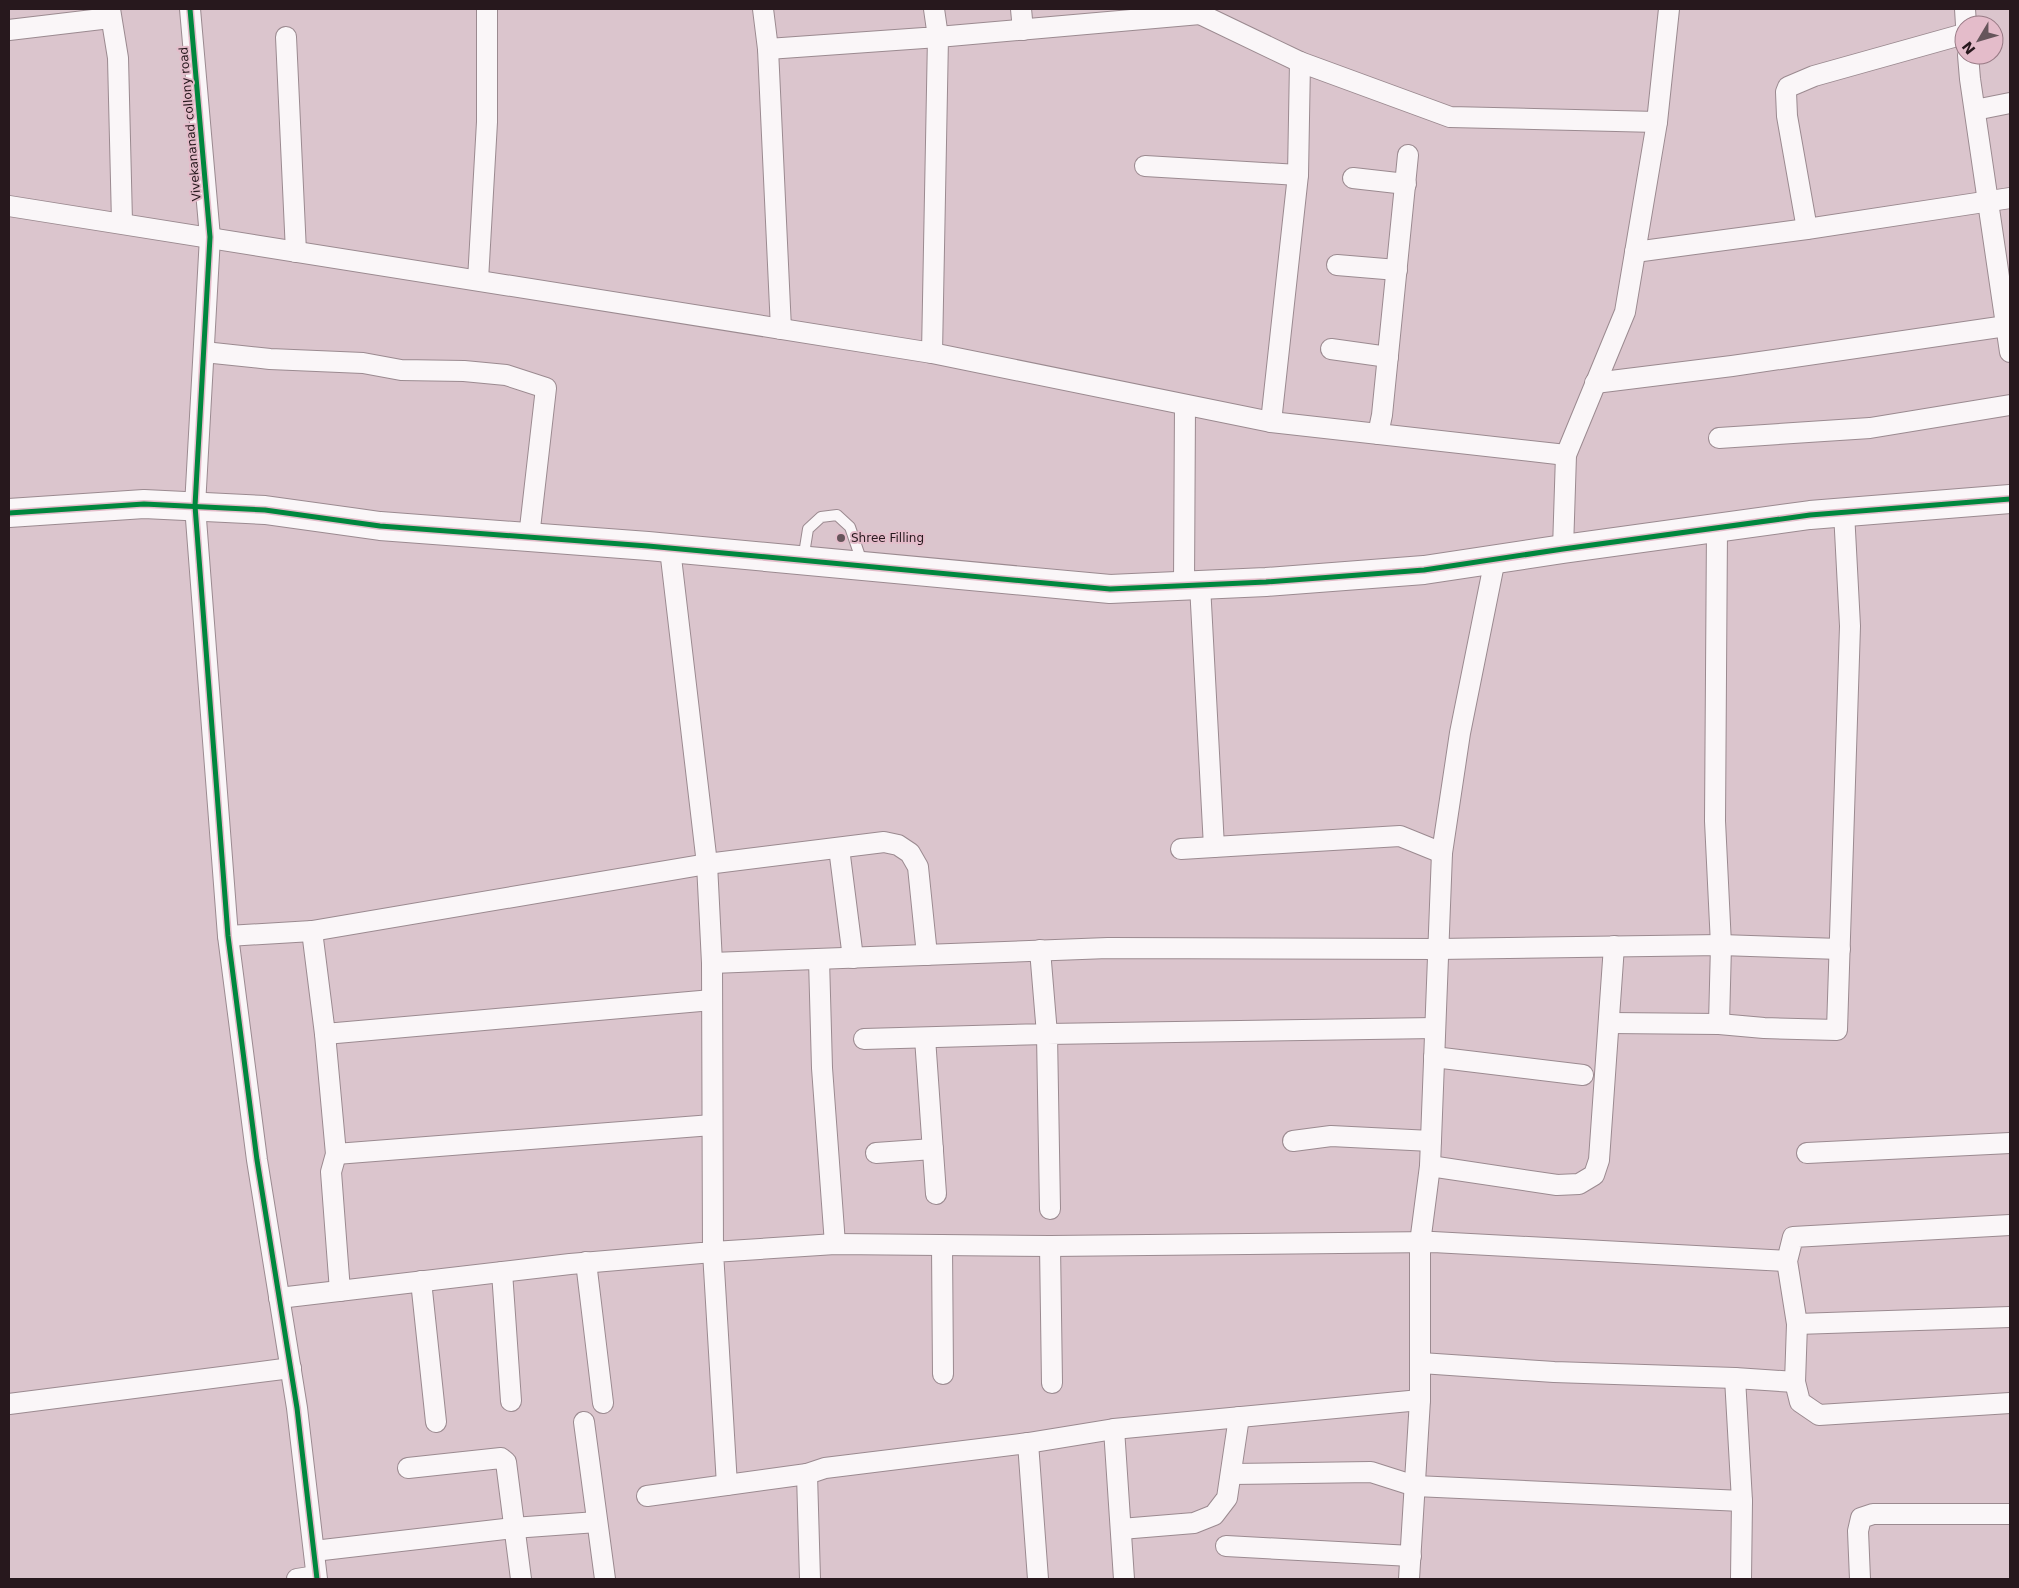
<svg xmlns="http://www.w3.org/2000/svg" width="2019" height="1588" font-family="'DejaVu Sans',sans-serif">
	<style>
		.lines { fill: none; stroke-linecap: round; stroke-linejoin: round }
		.lane-casing { stroke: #9b8a90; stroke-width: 12 }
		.street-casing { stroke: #9b8a90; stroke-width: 22 }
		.secondary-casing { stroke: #9b8a90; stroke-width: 30 }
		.lane { stroke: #faf6f8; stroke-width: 10 }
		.street { stroke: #faf6f8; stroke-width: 20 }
		.secondary { stroke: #faf6f8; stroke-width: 28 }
		.cycleway-casing { stroke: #e4bcca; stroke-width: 8 }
		.cycleway { stroke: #00873e; stroke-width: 5 }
		.poi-dot { fill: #66555b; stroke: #e4bcca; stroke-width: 2 }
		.labels { text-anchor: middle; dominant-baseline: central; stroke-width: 4; stroke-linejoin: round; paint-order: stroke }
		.street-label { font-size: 12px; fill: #27181d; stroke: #e4bcca }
		.poi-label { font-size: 12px; fill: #27181d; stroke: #e4bcca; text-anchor: start }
	</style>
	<rect width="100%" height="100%" fill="#dbc5cd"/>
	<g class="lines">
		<defs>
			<path id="lane" d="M803,560L808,529L821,517L837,515L850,527L863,565"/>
			<g id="street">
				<path d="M110,9L118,58L122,222"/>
				<path d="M190,9L210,237L195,506L228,936L257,1160L297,1408L317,1579"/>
				<path d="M763,9L768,49L781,329"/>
				<path d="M1021,9L1023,30"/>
				<path d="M1965,9L1966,25"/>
				<path d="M1200,14L1300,62L1450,117L1657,122L1625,312L1566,455L1563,549"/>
				<path d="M9,30L110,18"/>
				<path d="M286,37L296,252"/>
				<path d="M768,49L938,37L934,9"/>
				<path d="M1968,55L1970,79L2010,352"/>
				<path d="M1975,110L2010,103"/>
				<path d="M1657,122L1669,9"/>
				<path d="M1145,166L1298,175"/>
				<path d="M1353,178L1406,184"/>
				<path d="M9,206L932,353L1271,422L1566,455"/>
				<path d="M1807,229L1787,116L1786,92L1788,87L1814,76L1964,34"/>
				<path d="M1635,252L1807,229L2010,198"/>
				<path d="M1337,265L1397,270"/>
				<path d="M478,280L487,122V9"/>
				<path d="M1331,349L1388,357"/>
				<path d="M204,352L270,359L363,363L401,370L464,371L506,375L546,388L529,537"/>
				<path d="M932,353L938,37L1200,14V9"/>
				<path d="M1595,383L1732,366L2006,326"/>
				<path d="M1271,422L1298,175L1300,62"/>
				<path d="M1378,434L1382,415L1408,155"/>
				<path d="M1719,438L1870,428L2010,405"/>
				<path d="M1717,528L1715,821L1721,945L1719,1024"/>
				<path d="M1184,585L1185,405"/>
				<path d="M1200,585L1214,847"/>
				<path d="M839,848L853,958"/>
				<path d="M1181,849L1400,836L1442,853"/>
				<path d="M312,931L325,1034L712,1000"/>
				<path d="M228,936L312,931L707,864L884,842L898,845L910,853L918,867L927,955"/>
				<path d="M819,959L822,1068L835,1244"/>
				<path d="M712,963L1108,948L1438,949L1721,945L1840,949"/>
				<path d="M1610,1023L1719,1024L1764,1028L1837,1030L1850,626L1844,512"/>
				<path d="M325,1034L336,1154L331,1172L340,1291"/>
				<path d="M925,1038L936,1194"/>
				<path d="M864,1039L1047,1034L1040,950"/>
				<path d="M1434,1057L1583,1075"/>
				<path d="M1293,1141L1331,1136L1431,1141"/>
				<path d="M876,1153L933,1149"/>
				<path d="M1807,1153L2010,1143"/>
				<path d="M336,1154L712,1125"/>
				<path d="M1430,1166L1557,1185L1579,1184L1594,1175L1599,1160L1614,946"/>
				<path d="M1050,1209L1047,1034L1435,1028"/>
				<path d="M2010,1225L1793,1237L1787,1261L1797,1324L1795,1382L1800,1402L1819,1415L2010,1403"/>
				<path d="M942,1245L943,1374"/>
				<path d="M1050,1246L1052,1383"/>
				<path d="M586,1262L603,1403"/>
				<path d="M502,1272L511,1401"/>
				<path d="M421,1281L436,1422"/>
				<path d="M279,1298L570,1264L713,1252L712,963L707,864L670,549"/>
				<path d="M1797,1324L2010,1317"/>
				<path d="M1421,1363L1554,1372L1735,1378L1795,1382"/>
				<path d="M1735,1378L1742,1501L1741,1579"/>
				<path d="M9,1404L291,1368"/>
				<path d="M584,1422L605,1579"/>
				<path d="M1114,1429L1124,1579"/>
				<path d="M1028,1443L1038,1579"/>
				<path d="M408,1468L501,1458L506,1462L521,1579"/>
				<path d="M1231,1474L1371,1472L1415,1486L1742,1501"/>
				<path d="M727,1485L713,1252L835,1244L1050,1246L1433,1242L1787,1261"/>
				<path d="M647,1496L807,1474"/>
				<path d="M1121,1529L1194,1523L1214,1515L1227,1498L1239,1417"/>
				<path d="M1226,1546L1411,1556"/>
				<path d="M314,1551L513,1528L597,1522"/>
				<path d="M297,1579L316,1576"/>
				<path d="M810,1579L807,1474L825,1468L1028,1443L1114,1429L1420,1400"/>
				<path d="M1409,1579L1420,1400V1243L1430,1166L1442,853L1460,733L1495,559"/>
				<path d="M1860,1579L1858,1531L1861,1518L1873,1514H2010"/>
			</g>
			<path id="secondary" d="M9,513L144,504L265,510L380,526L648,546L1110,589L1266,582L1424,570L1563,549L1810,515L2010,499"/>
		</defs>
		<!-- lane casing -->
		<use href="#lane" class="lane-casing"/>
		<!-- street casing -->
		<use href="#street" class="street-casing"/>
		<!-- secondary casing -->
		<use href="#secondary" class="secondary-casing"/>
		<!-- lane -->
		<use href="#lane" class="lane"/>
		<!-- street -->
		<use href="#street" class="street"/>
		<!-- secondary -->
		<use href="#secondary" class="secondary"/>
		<defs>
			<g id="cycleway">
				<path d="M190,9L210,237L195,506L228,936L257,1160L297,1408L317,1579"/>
				<path d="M9,513L144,504L265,510L380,526L648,546L1110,589L1266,582L1424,570L1563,549L1810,515L2010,499"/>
			</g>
		</defs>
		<!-- cycleway casing -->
		<use href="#cycleway" class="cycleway-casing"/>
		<!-- cycleway -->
		<use href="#cycleway" class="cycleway"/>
	</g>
	<!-- markers -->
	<circle class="poi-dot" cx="841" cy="538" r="5"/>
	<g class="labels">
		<!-- street labels -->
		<g class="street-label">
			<text transform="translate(190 124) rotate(-95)">Vivekananad collony road</text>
		</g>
		<!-- poi labels -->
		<g class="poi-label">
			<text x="851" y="538">Shree Filling</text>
		</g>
	</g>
	<!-- border -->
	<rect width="2019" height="1588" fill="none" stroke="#27181d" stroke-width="20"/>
	<!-- north arrow -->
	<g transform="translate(1979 40) rotate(232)"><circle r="24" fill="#e4bcca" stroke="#987a85"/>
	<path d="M0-4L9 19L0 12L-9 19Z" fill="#66555b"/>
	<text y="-8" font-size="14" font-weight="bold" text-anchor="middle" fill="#27181d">N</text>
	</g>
</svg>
